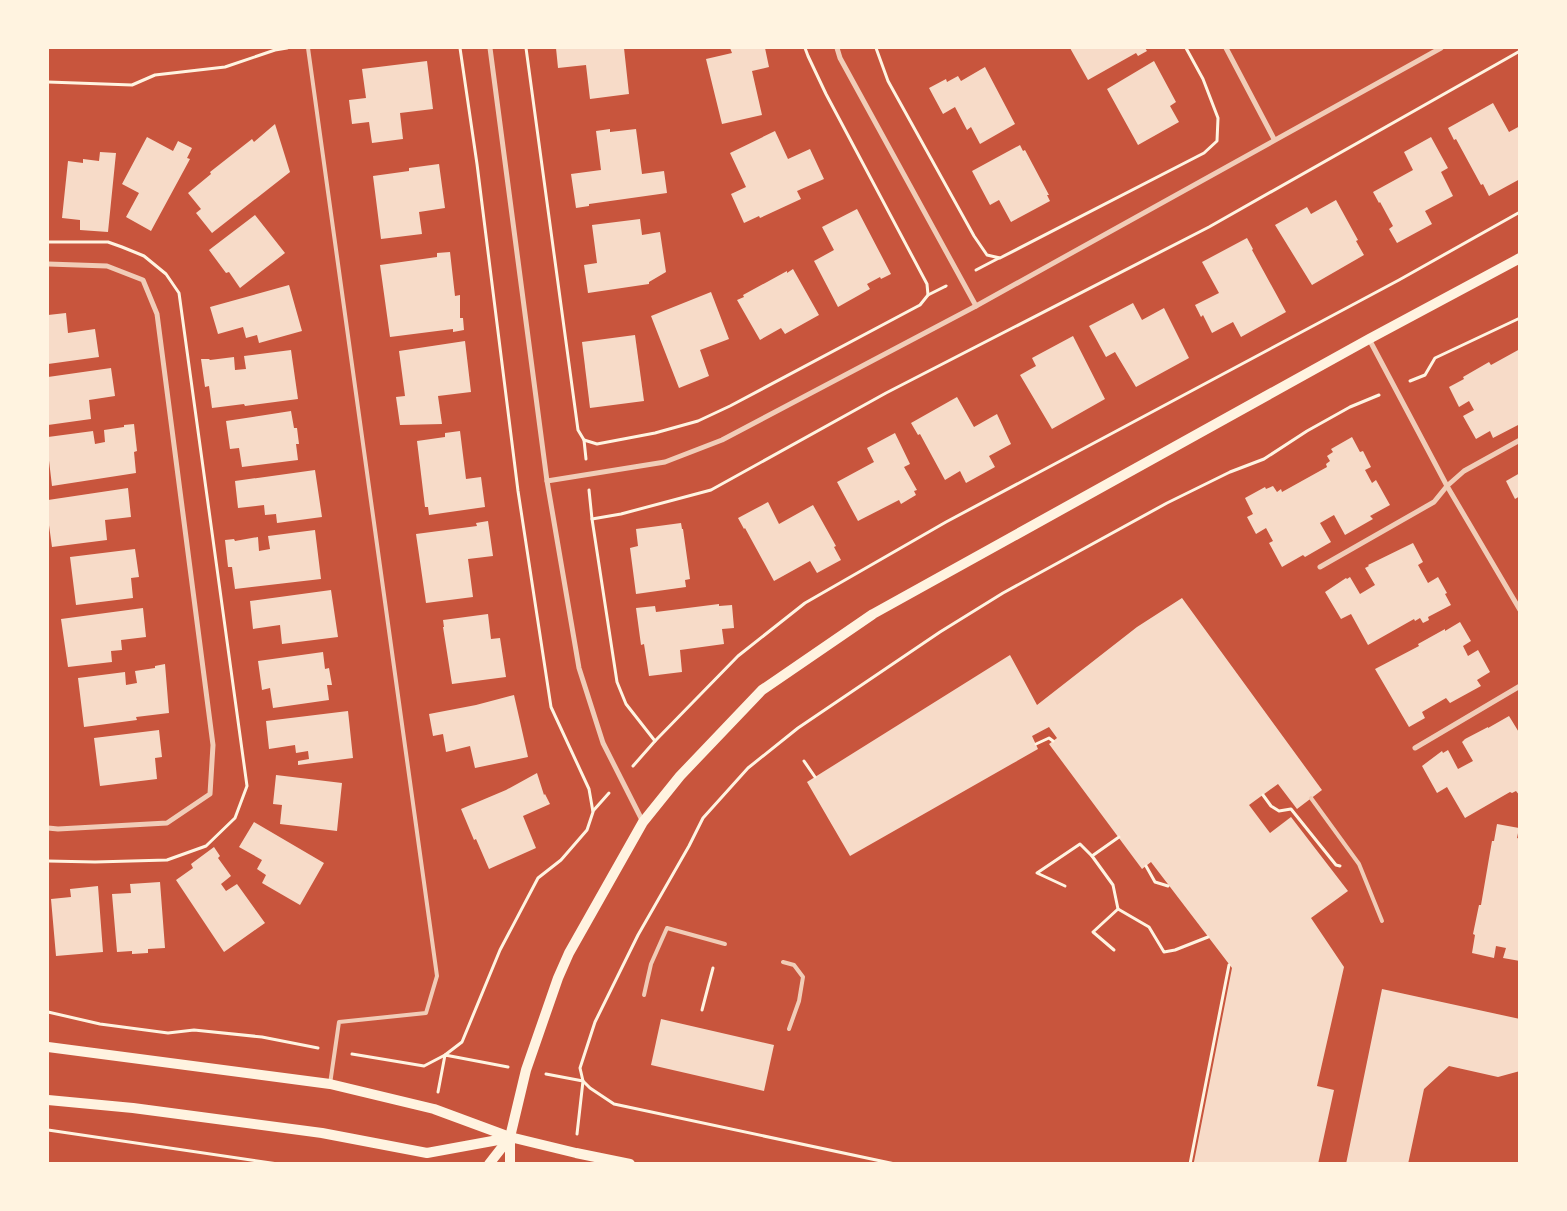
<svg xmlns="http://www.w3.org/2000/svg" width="1567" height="1211" font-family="'Asap Condensed',sans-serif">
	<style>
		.building { fill: #f7dbc8 }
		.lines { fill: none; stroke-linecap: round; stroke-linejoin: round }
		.path { stroke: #fff3e0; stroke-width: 3 }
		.service { stroke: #f1ccb7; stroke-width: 4 }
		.minor { stroke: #f1ccb7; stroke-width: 5 }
		.secondary { stroke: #fff3e0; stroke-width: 10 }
	</style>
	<rect width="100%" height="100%" fill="#c8553d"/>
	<!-- building -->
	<g class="building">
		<path d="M556,48H624L629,94L590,99L586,65L558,68Z"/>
		<path d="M730,48H765L769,67L752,71L762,115L722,124L706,59L732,53Z"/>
		<path d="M1070,48H1145L1147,51L1138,56L1136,53L1088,80Z"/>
		<path d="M427,61L433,109L400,113L403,139L372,143L369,122L352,124L349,100L366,98L362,69Z"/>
		<path d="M1154,61L1176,102L1170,106L1179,122L1138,145L1107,89Z"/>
		<path d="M985,67L1015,124L980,144L971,127L967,130L955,107L943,114L929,88L946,79L947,82L958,76L961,81Z"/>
		<path d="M1493,103L1509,132L1520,126V179L1489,196L1483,184L1481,185L1456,139L1454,140L1448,128Z"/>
		<path d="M275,124L290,172L212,233L196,213L201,209L188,193L211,174L210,172L252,139L254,142Z"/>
		<path d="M610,129V132L636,129L642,174L664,171L667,193L589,204V206L576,208L571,174L601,170L596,131Z"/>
		<path d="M775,131L788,159L810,149L824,179L797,191L801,199L760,218L759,216L744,223L731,194L746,187L730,153Z"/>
		<path d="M147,137L173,151L178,141L192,148L187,158L190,159L151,231L126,217L139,193L122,184Z"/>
		<path d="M1431,137L1448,168L1441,172L1453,196L1425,211L1432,224L1397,243L1389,229L1393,226L1380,202L1379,203L1373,192L1413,170L1404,152Z"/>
		<path d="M1020,145L1023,151L1025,150L1049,195H1047L1050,201L1011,222L999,200L990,205L972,171Z"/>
		<path d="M100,152L116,153L108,232L80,230V220L62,218L68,161L83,163V159L99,161Z"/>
		<path d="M439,164L445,208L419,212L422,234L381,239L373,176L409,171V168Z"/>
		<path d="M1336,200L1358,240L1356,241L1364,255L1312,285L1275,225L1307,207L1311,214Z"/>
		<path d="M857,209L891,274L881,279L880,277L867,284L870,289L838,307L814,261L834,250L822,227Z"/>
		<path d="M255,215L285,253L240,288L229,272L226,273L209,250Z"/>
		<path d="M640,219L642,235L660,232L666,272L649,282V284L588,293L584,265L597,263L592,225Z"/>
		<path d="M1247,238L1253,249L1252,250L1286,312L1241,337L1233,322L1212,333L1203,315L1201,317L1195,305L1219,293L1202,262Z"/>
		<path d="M450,252L455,296L460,295V318H463L464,330L453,332V329L390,337L380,265L437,257V253Z"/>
		<path d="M793,269L819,315L785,334L781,328L760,340L737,300L744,297L743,295L787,271V273Z"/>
		<path d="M289,285L302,331L259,343L257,335L246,338L243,327L218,334L210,307Z"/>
		<path d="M711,292L729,339L700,350L709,376L679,388L651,316Z"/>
		<path d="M1133,303L1142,320L1164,308L1189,358L1136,387L1115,352L1106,357L1089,326Z"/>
		<path d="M66,313L68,333L95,329L99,357L48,364V315Z"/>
		<path d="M635,335L644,401L590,408L582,342Z"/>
		<path d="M1073,336L1105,399L1052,429L1020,375L1036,366L1032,358Z"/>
		<path d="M465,341L471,392L438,396L442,424L400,425L396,397L405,396L399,351Z"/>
		<path d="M1520,349V424L1493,438L1490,431L1476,439L1463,416L1474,410L1469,401L1459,407L1449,387L1464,379L1463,377L1489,362L1491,365Z"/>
		<path d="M291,350L298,399L245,406L244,404L212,408L209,386L205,387L201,359H209L210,360L234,357L235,370L246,369L244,356Z"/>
		<path d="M111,368L115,396L89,400L91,419L48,425V377Z"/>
		<path d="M957,397L974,427L997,414L1011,444L989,456L995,467L966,483L960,471L945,480L920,434L918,435L911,423Z"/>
		<path d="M291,411L294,428H297L299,444H296L298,460L242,467L239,448L230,449L226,421Z"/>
		<path d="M134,424L137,451L134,452L136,473L52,486L48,452V437L93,431L95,444L105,442L104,430L124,427V425Z"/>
		<path d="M460,431L466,479L481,477L485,507L429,515L428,507H425L417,441L445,437V433Z"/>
		<path d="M895,433L910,464L904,467L917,490L914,491L916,495L901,504L899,500L858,521L837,482L874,462L867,448Z"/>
		<path d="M1352,437L1360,452L1363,451L1371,467L1365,470L1372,483L1376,480L1390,505L1370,516L1373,519L1345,535L1334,515L1320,523L1331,542L1305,557L1303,555L1282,567L1269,543L1273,541L1266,528L1256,534L1247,517L1253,514L1245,498L1265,487L1266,489L1273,486L1277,492L1281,489L1282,492L1327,467L1326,464L1330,461L1327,456L1333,452L1331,449Z"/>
		<path d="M315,470L322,517L277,523L276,514L265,515L264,505L238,508L235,481Z"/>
		<path d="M1520,473V496L1515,499L1506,481Z"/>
		<path d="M128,488L131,517L105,520L107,540L52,547L48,518V500Z"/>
		<path d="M768,502L779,524L813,505L836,546L834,547L841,560L817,573L810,561L774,581L745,528L744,529L738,518Z"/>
		<path d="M488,521L493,556L468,559L473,597L426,603L416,534L477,526L476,523Z"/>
		<path d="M681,523L682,529H683L690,579L685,580L686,587L636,594L630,548L638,546L636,529Z"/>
		<path d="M315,530L321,579L235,589L232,567H228L225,540L234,539L235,541L258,537L259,551L270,549L268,536Z"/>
		<path d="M1413,543L1423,562L1418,565L1428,583L1438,577L1447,593L1445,594L1451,605L1428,617L1429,620L1423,623L1420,618L1415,621L1414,619L1368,645L1351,614L1341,619L1325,592L1346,578L1347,579L1350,577L1360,594L1375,585L1365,568L1369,566L1368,565Z"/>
		<path d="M135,549L139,577L131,578L133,598L76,605L70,557Z"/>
		<path d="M331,590L338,637L282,644L280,625L253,629L250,601Z"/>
		<path d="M1182,598L1322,790L1297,809L1278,784L1249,805L1270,833L1291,817L1348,891L1311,918L1344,967L1317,1086L1334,1090L1318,1164L1194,1162L1232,968L1151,862L1142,869L1049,744L1057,738L1049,727L1032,736L1038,749L850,856L807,782L1010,655L1037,705L1137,627Z"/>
		<path d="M719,604V606L732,605L734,628L722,629L724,644L680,650L682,672L649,676L644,644L641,645L636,608L655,606L656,612Z"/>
		<path d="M143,608L146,637L121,640L122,650L111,651L112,662L68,667L61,619Z"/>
		<path d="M488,614L491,639L500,638L506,677L452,684L443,627H444L443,620Z"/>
		<path d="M1460,622L1471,641L1463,646L1468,656L1478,650L1490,672L1477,680L1481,686L1450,703L1446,698L1422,712L1425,718L1409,727L1375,669L1419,646L1418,644L1445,629V631Z"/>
		<path d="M323,652L325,669L329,668L332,685H327L329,700L273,708L270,688L262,690L258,661Z"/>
		<path d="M165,664L169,713L136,717L137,720L84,727L78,678L125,672L126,685L137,683L135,671L155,668V666Z"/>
		<path d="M514,695L528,757L475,768L470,746L446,752L443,734L433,736L429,714L476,705Z"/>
		<path d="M348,711L353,758L298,765V761L309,759L308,751L296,753L295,745L269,749L266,721Z"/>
		<path d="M1509,716L1520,734V796L1516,791L1512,793L1510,792L1465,818L1447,787L1437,793L1422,766L1442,751L1443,753L1448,750L1458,769L1473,761L1462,742L1465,739L1488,727V728Z"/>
		<path d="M159,730L162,757L155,758L157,779L100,786L94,738Z"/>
		<path d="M537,773L544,795L545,794L550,804L523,816L536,848L489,869L476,839L474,840L461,809L506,790Z"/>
		<path d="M276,775L342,783L337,831L280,824L282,805L273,804Z"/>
		<path d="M254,822L324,863L300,905L262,883L266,875L257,869L262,860L239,847Z"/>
		<path d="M1497,824L1519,828L1517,838L1520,839V961L1503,958L1506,948L1496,946L1494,958L1472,953L1475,935L1473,934L1479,905H1481L1492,841H1494Z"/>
		<path d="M214,847L220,856L218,858L231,876L221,884L226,891L237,884L265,923L224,952L176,880L193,868L191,864Z"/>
		<path d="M160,882L165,948L148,949V953L132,954V951L117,952L112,894L131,893L130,884Z"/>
		<path d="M98,886L103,952L56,956L51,899L71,897L70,889Z"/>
		<path d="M1382,989L1520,1019V1071L1498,1077L1449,1066L1424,1089L1408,1164H1346Z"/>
		<path d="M661,1019L774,1045L764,1091L651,1065Z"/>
	</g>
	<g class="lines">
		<!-- path -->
		<g class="path">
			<path d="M526,48L578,430L584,440L597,444L655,433L698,421L730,406L920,305L928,295L927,284L826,94L808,56L805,48"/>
			<path d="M876,48L888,81L974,236L987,255L1000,258L1204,153L1217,141L1218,118L1203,79L1186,48"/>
			<path d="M48,82L132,85L155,75L225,67L275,50L287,48"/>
			<path d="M48,242H108L122,247L144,256L166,274L179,293L247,786L235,818L206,846L167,860L95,862L48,861"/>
			<path d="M976,270L999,258"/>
			<path d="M928,295L946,286"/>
			<path d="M1410,381L1425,375L1435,358L1520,318"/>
			<path d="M584,440L586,459"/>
			<path d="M589,490L592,519"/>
			<path d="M655,741L626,704L617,682L592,519L621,514L711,490L886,393L1209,227L1520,51"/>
			<path d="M1036,744L1049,738L1053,741"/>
			<path d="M804,761L815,777"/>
			<path d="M633,766L655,741L738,656L805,603L946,522L1399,280L1520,212"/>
			<path d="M1263,795L1271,806L1279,811L1291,809L1336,865L1340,866"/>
			<path d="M593,811L609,793"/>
			<path d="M1146,866L1155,882L1168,886"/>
			<path d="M1065,886L1037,873L1080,844L1092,856"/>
			<path d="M1118,909L1149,927L1164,952L1175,950L1208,937"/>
			<path d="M1114,950L1093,932L1118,909L1113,885L1092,856L1119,837"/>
			<path d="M702,1010L713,968"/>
			<path d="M48,1012L100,1024L168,1033L194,1030L262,1037L318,1048"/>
			<path d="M352,1054L424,1066L445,1055L462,1042L500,950L538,878L561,860L587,830L593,812L589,789L551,707L518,491L477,164L460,48"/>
			<path d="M546,1074L583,1081L577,1134"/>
			<path d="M438,1092L445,1055L508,1067"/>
			<path d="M48,1130L278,1164"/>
			<path d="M895,1164L614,1104L590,1088L583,1081L580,1068L595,1022L638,935L689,846L703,818L748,768L798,728L940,632L1003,593L1167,503L1230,472L1264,459L1307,431L1350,407L1379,395"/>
			<path d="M1190,1164L1229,965"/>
		</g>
		<!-- service -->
		<g class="service">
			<path d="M308,48L437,976L426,1013L339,1022L330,1084"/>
			<path d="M1311,798L1359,864L1382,921"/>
			<path d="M783,962L794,965L803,977L799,1001L789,1029"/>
			<path d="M644,995L651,964L667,928L725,944"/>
		</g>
		<!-- minor -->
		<g class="minor">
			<path d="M490,48L547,481L579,668L603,743L643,822"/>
			<path d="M837,48L840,58L976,306"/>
			<path d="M1226,48L1274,139"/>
			<path d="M48,264L107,266L143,280L157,314L213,745L210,794L167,823L58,829L48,828"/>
			<path d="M1369,339L1447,486L1520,610"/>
			<path d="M547,481L665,462L722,440L976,306L1441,48"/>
			<path d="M1320,567L1434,502L1447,486L1464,471L1520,440"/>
			<path d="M1415,748L1520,686"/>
		</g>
		<!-- secondary -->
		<g class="secondary">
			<path d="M48,1047L330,1084L434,1109L510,1137L576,1153L630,1164"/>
			<path d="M48,1100L133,1108L322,1133L427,1153L509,1138"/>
			<path d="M489,1164L510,1137"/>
			<path d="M510,1164V1137L526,1070L558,978L569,953L643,822L680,776L762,690L873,614L1369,339L1520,258"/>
		</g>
	</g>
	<!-- border -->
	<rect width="1567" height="1211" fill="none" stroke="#fff3e0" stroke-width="98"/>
</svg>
